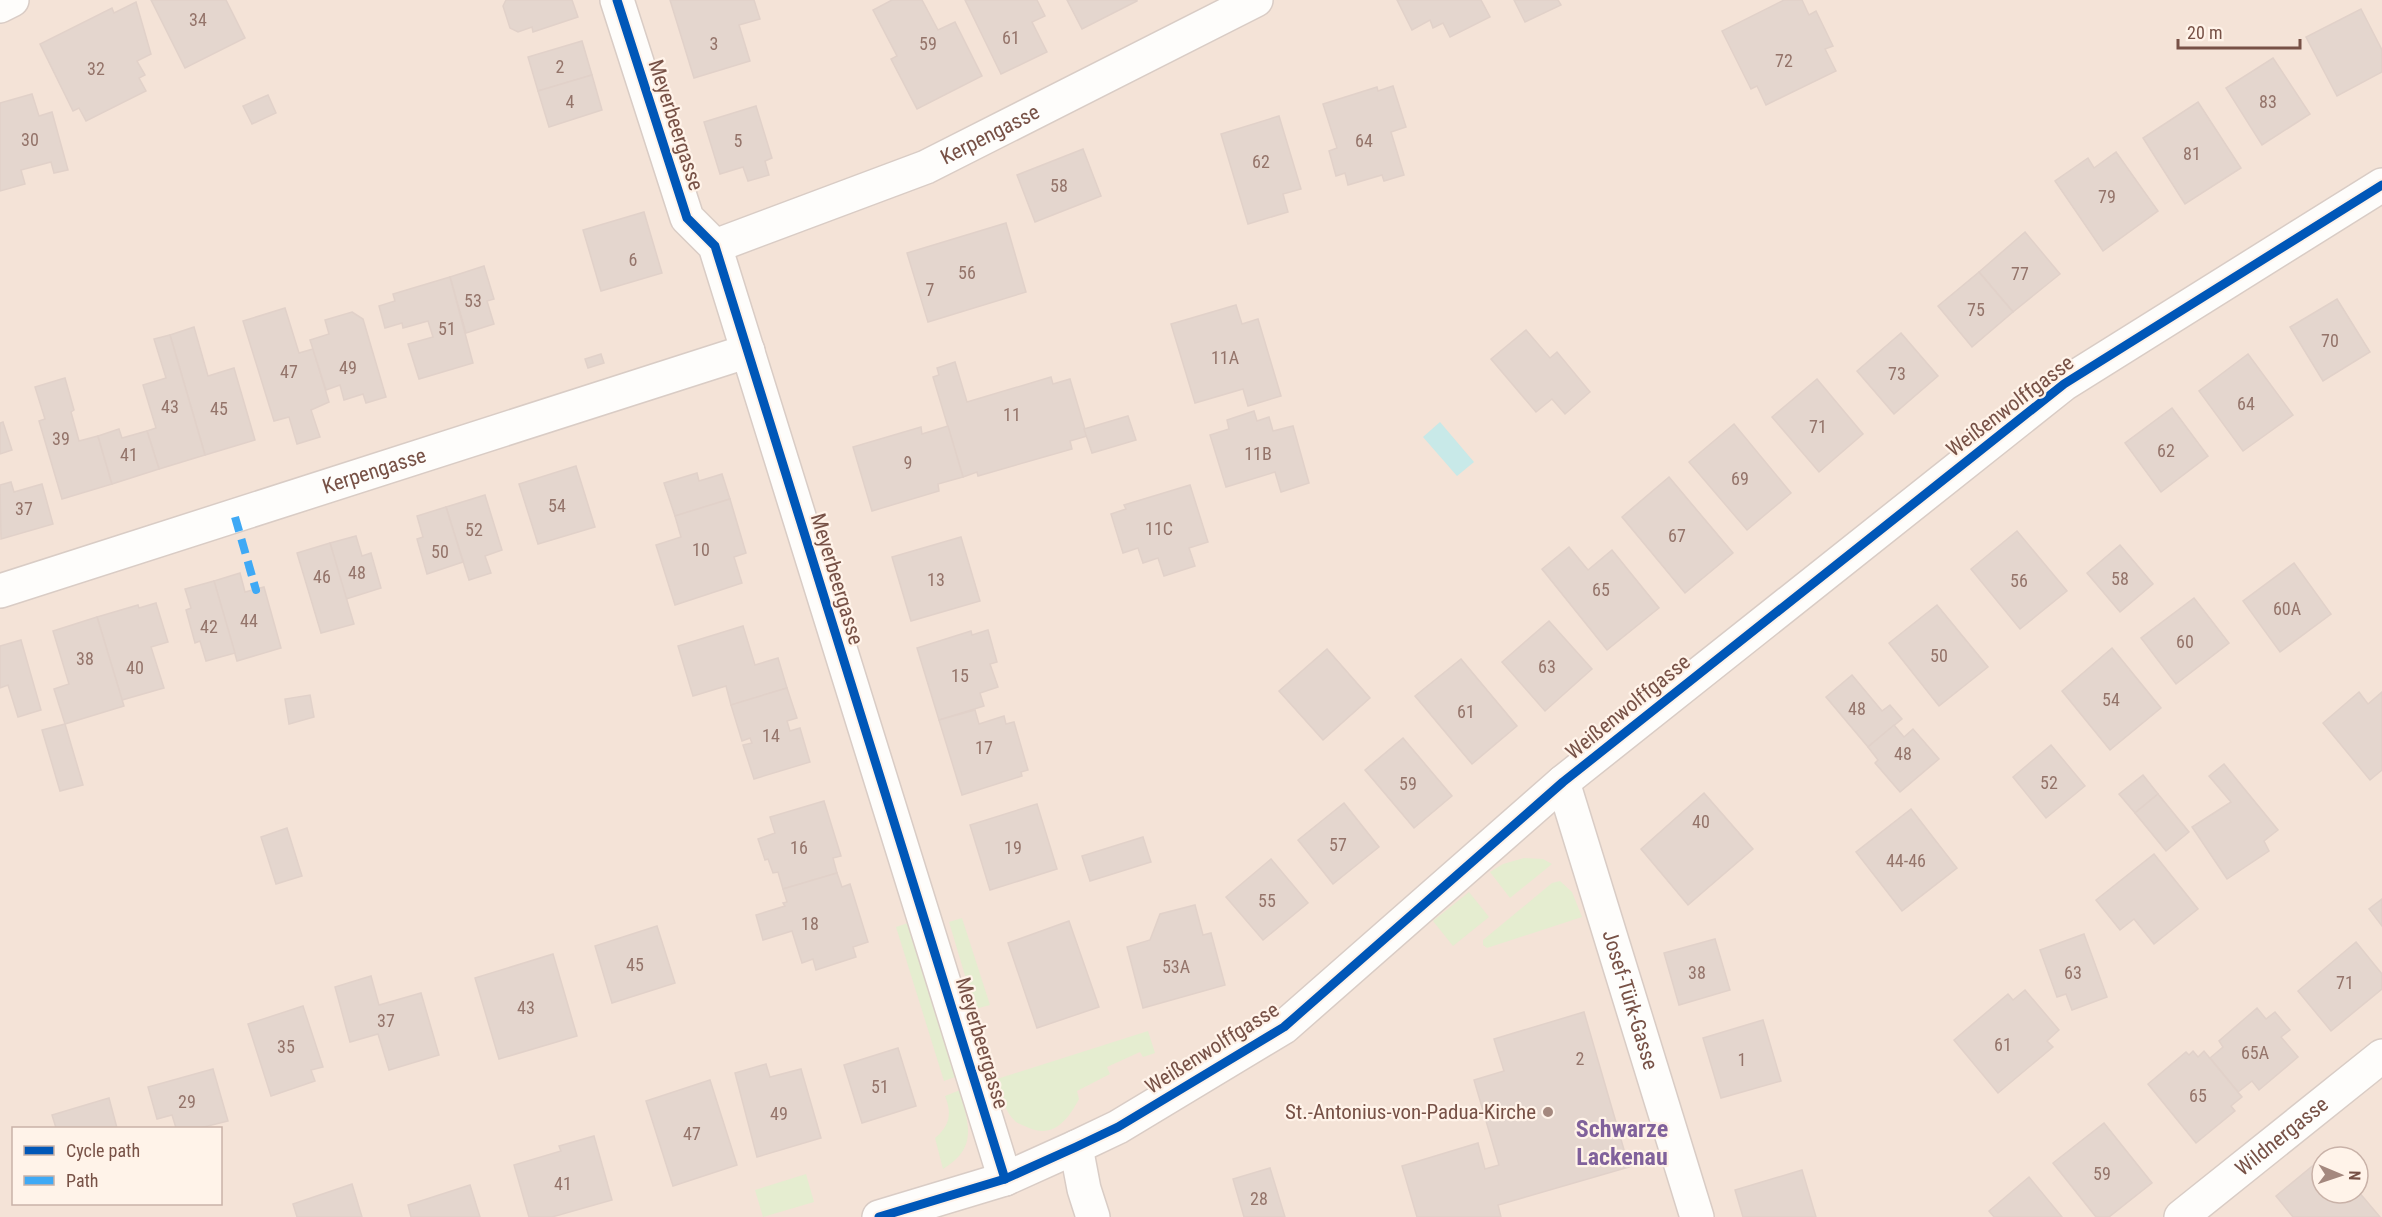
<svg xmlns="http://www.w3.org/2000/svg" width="2382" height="1217" font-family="'Roboto Condensed',sans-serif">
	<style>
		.residential { fill: #f4e3d7; fill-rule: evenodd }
		.green { fill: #e5edd0 }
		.water { fill: #c8e9e8 }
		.building { fill: #e4d6ce; stroke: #e1d1c9; stroke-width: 1.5 }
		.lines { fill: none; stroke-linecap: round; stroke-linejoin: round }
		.minor-casing { stroke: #d9ccc5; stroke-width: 36 }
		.minor { stroke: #fefdfb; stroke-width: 33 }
		.quiet { stroke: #3fa9f5; stroke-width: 8; stroke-dasharray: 15 8; stroke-linecap: butt }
		.cycleway-casing { stroke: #fff3e9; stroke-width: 13 }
		.cycleway { stroke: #0057b8; stroke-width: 9 }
		.poi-dot { fill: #a4887e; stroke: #fff3e9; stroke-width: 2 }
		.labels { text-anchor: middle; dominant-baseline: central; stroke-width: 4.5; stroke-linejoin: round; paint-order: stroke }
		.number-label { font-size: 18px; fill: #94746a }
		.street-label { font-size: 21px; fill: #775146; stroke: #fff3e9 }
		.poi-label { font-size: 21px; fill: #775146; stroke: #fff3e9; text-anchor: end }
		.quarter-label { font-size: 24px; font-weight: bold; fill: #80619b; stroke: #fff3e9 }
	</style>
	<rect width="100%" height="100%" fill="#f8efe7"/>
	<!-- residential -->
	<path class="residential" d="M0,0H2382V1217H0ZM14,1128H220V1204H14ZM2322,1157H2358V1193H2322Z"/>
	<!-- green -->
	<g class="green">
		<path d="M1524,858L1543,859L1552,864L1510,898L1490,872L1503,864Z"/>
		<path d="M1560,881L1572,892L1582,917L1487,948L1483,945V940L1552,883Z"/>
		<path d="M1469,892L1489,917L1453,946L1433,921Z"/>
		<path d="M962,918L990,1005L975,1009L949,922Z"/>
		<path d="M908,923L955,1077L944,1081L896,927Z"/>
		<path d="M1148,1031L1155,1053L1143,1057L1140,1052L1107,1067L1110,1074L1077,1091L1079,1099C1069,1118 1054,1139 1029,1128C1025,1126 1019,1124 1016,1122C1004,1112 1001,1093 997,1079Z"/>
		<path d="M960,1090C968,1125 979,1147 943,1169L935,1138C950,1126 952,1113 945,1096Z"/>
		<path d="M806,1174L814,1202L763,1217L755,1190Z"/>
	</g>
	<!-- water -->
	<path class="water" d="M1440,422L1474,462L1457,476L1423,437Z"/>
	<!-- building -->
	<g class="building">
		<path d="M151,0H226L245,38L185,68Z"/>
		<path d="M506,0H572L578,17L533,32L532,27L518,32L510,28L503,6Z"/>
		<path d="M670,0H754L760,19L739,25L750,61L694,78Z"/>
		<path d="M892,0H922L938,30L955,22L982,76L917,109L891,59L897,56L873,10Z"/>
		<path d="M965,0H1037L1045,16L1032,22L1047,52L1001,74Z"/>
		<path d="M1067,0H1137V1L1082,29Z"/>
		<path d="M1397,0H1481L1490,17L1450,37L1443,23L1433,28L1430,20L1412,30Z"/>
		<path d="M1514,0H1558L1561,5L1525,22Z"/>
		<path d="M1784,0H1802L1809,15L1816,11L1833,46L1825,49L1836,71L1766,105L1757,86L1751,89L1722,31Z"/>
		<path d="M136,2L151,54L137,61L145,75L139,78L146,91L86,121L79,108L73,111L40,44L112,8L114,13Z"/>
		<path d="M2361,9L2382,50V72L2337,96L2306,37Z"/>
		<path d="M582,41L592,75L538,91L528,57Z"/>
		<path d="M2273,58L2310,114L2262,145L2226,88Z"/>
		<path d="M592,75L602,110L549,127L538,91Z"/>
		<path d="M1393,86L1406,127L1391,132L1404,175L1384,181L1382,175L1348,185L1345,173L1336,176L1329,151L1337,148L1323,104L1377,87L1378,91Z"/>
		<path d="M32,94L39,116L52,112L68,170L54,173L51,162L21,170L25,184L0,191V103Z"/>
		<path d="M268,95L276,113L252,124L243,106Z"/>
		<path d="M2198,102L2241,168L2185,204L2143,138Z"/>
		<path d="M756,106L772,158L765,161L769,175L748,181L743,167L720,174L704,122Z"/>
		<path d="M1279,116L1301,189L1283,194L1288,212L1248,224L1221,134Z"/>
		<path d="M1083,149L1101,196L1035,222L1017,175Z"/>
		<path d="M2116,152L2158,211L2103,251L2055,181L2088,158L2094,168Z"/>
		<path d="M644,212L662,273L601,291L583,230Z"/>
		<path d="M1006,223L1026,292L928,322L907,253Z"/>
		<path d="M2025,232L2060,274L2013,312L1979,272Z"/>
		<path d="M484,266L494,299L487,301L494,324L466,333L450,277Z"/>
		<path d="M1979,272L2013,312L1972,347L1938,306Z"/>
		<path d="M450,277L473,363L419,379L408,344L433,337L428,321L403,328L402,323L385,328L379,306L395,301L393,294Z"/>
		<path d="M2337,299L2370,352L2323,381L2290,327Z"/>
		<path d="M1236,305L1242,324L1258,319L1281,396L1248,406L1243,389L1195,403L1171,324Z"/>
		<path d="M285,308L299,353L313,349L329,402L311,410L320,437L297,444L289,417L274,421L243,321Z"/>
		<path d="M352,312L363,319L386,397L366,403L363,394L344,400L340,385L326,390L310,340L329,334L325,320Z"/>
		<path d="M194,327L208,376L234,368L255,440L205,455L170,335Z"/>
		<path d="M1526,330L1550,358L1557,352L1590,392L1565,414L1552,399L1536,412L1491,359Z"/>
		<path d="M1901,333L1938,376L1894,414L1857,371Z"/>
		<path d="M170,335L205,455L159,469L147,431L156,428L143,385L166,378L154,339Z"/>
		<path d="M601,354L604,363L588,368L585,359Z"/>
		<path d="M2248,354L2293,415L2243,451L2199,391Z"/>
		<path d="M955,362L967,402L1051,377L1053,384L1070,379L1087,436L1070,441L1072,449L978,476L977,472L963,477L933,377L939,375L937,368Z"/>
		<path d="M65,378L74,410L71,412L79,441L98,436L112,484L62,499L39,421L45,419L35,387Z"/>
		<path d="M1817,379L1863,434L1819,472L1772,417Z"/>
		<path d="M2172,408L2208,456L2161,492L2125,443Z"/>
		<path d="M1254,411L1257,421L1269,417L1273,431L1293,426L1309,483L1281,492L1275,472L1226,487L1210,435L1229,429L1227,420Z"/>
		<path d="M1128,416L1136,440L1092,453L1084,429Z"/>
		<path d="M3,422L12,450L0,454V423Z"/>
		<path d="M1734,424L1791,493L1747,530L1689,462Z"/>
		<path d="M948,426L963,477L938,484L939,491L872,511L853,447L921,427L922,434Z"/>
		<path d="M119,429L122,438L147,431L159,469L112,484L98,436Z"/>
		<path d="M576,466L595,527L538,544L519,484Z"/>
		<path d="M697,473L699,481L722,474L730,499L675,516L664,483Z"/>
		<path d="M1669,477L1733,553L1685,593L1622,517Z"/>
		<path d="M11,482L14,492L42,484L53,524L1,539L0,485Z"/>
		<path d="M1190,485L1208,542L1189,548L1195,566L1164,576L1158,558L1143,563L1138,548L1123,553L1111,514L1126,509L1124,505Z"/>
		<path d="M485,495L502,550L485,556L491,573L469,580L446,507Z"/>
		<path d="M730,499L746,553L734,557L742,583L675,605L656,545L681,537L675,516Z"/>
		<path d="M446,507L463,562L427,574L417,539L423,537L417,516Z"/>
		<path d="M2017,531L2067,591L2020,629L1971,569Z"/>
		<path d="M356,536L362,556L371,553L381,588L346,599L330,543Z"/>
		<path d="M961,537L980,601L911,621L892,557Z"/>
		<path d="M330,543L354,624L321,633L297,553Z"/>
		<path d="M2120,545L2153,584L2120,612L2087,573Z"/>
		<path d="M1569,547L1588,570L1612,550L1659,608L1607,650L1542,569Z"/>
		<path d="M2294,563L2331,614L2280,652L2243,601Z"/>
		<path d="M240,573L245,592L264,587L281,648L237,661L214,581Z"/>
		<path d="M214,581L235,653L206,661L200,641L195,643L186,610L191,608L185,589Z"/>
		<path d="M2194,598L2229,643L2176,684L2141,638Z"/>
		<path d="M156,603L168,642L151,647L164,688L122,700L97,617L138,605L139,608Z"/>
		<path d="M1937,605L1988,667L1939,706L1889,643Z"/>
		<path d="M97,617L124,706L65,724L54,689L69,684L53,631Z"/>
		<path d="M1549,621L1592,669L1545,711L1502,662Z"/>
		<path d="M743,626L755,665L778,658L787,688L731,705L726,686L693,696L678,646Z"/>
		<path d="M988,630L997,662L990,664L998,687L980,693L984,706L939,720L917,648L971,631L972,635Z"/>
		<path d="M21,640L41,710L18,717L8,685L0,688V646Z"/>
		<path d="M2112,648L2161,708L2110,750L2062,691Z"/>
		<path d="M1327,649L1370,698L1323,740L1279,691Z"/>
		<path d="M1461,659L1517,726L1472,764L1415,696Z"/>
		<path d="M1852,675L1882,711L1890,705L1902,719L1868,747L1826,697Z"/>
		<path d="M787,688L797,718L787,721L790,731L800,728L810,762L754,779L743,745L752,743L750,738L742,741L731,705Z"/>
		<path d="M2359,692L2368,704L2382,692V770L2370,780L2323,723Z"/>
		<path d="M310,695L314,717L289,724L285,699Z"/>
		<path d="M975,710L979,724L1004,716L1006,724L1014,722L1028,770L1021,772L1022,776L962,795L939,720Z"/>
		<path d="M65,724L83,785L60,791L42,730Z"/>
		<path d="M1894,725L1904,737L1913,729L1939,759L1900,792L1875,763L1878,760L1868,747Z"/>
		<path d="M1403,738L1452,796L1414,828L1365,770Z"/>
		<path d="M2051,745L2085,786L2046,818L2013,777Z"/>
		<path d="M2224,764L2278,830L2264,841L2269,851L2227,879L2192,827L2231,802L2209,776Z"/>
		<path d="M2143,775L2158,794L2135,813L2119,794Z"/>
		<path d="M1704,793L1753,849L1688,905L1641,849Z"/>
		<path d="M2158,794L2189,832L2166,851L2135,813Z"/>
		<path d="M824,801L841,856L833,858L837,873L783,889L778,872L773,873L768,859L765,860L758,839L775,833L770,817Z"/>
		<path d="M1344,803L1379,847L1333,884L1298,840Z"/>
		<path d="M1037,804L1057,869L990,890L970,825Z"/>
		<path d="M1911,809L1957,868L1902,911L1856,852Z"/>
		<path d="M287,828L302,876L276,884L261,837Z"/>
		<path d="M1143,837L1151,862L1090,881L1082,856Z"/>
		<path d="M2154,854L2198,909L2154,944L2134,919L2120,930L2096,900Z"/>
		<path d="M1271,859L1308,903L1263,940L1226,897Z"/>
		<path d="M837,873L842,887L850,884L868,942L853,947L856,957L816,970L813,959L802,963L792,931L763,940L756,915L785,906L783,903L787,902L783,889Z"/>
		<path d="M2382,899V926L2369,909Z"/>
		<path d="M1195,905L1203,935L1211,933L1225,985L1143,1008L1127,947L1150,940L1160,914Z"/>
		<path d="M1069,921L1099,1007L1037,1028L1008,943Z"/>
		<path d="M657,926L675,983L612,1003L595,946Z"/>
		<path d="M2084,934L2107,997L2072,1010L2066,994L2057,997L2040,950Z"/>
		<path d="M1715,939L1730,990L1679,1005L1664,953Z"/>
		<path d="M2356,942L2382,974V989L2331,1031L2298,991Z"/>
		<path d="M553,954L577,1036L499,1059L475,978Z"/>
		<path d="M371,976L379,1005L421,993L439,1055L389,1070L378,1034L350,1042L335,987Z"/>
		<path d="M2025,990L2059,1030L2047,1041L2053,1047L1998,1093L1954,1040L2008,994L2013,1000Z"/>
		<path d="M303,1006L323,1067L311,1070L315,1081L271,1096L248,1024Z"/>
		<path d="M2257,1008L2266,1019L2275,1012L2290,1030L2281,1037L2298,1057L2259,1090L2252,1081L2238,1092L2210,1058L2223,1047L2219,1041Z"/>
		<path d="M1584,1012L1629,1167L1498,1205L1501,1217H1417L1402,1166L1478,1143L1485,1169L1499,1165L1474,1080L1504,1071L1494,1039Z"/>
		<path d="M1763,1020L1781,1081L1721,1098L1703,1038Z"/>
		<path d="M898,1048L916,1106L862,1123L844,1065Z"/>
		<path d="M2193,1051L2198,1057L2204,1051L2242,1097L2231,1106L2235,1111L2196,1143L2148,1084L2186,1052L2189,1055Z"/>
		<path d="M766,1064L770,1077L801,1069L821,1138L757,1157L735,1073Z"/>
		<path d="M213,1069L228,1121L200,1128H176L172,1115L157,1119L148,1087Z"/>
		<path d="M710,1080L737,1165L673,1186L646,1101Z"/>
		<path d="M109,1098L117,1128H56L52,1115Z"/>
		<path d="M2104,1123L2152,1183L2109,1217H2096L2053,1163Z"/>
		<path d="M594,1136L612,1200L552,1217H529L514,1165L561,1151L559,1146Z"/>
		<path d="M2322,1158V1193H2358V1191L2380,1217H2293L2276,1196Z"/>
		<path d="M1270,1168L1285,1217H1244L1233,1179Z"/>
		<path d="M1802,1170L1816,1217H1743L1735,1190Z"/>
		<path d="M2029,1177L2062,1217H1994L1989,1211Z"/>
		<path d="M352,1184L362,1217H297L293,1204Z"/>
		<path d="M470,1185L480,1217H411L408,1205Z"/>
	</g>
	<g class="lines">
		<defs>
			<g id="minor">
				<path d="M617,0L687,218L715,246L1005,1179"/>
				<path d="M0,6L12,0"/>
				<path id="s1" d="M715,246L926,167L1256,0"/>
				<path id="s2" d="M0,591L748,351"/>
				<path id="s3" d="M1563,782L1697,1217"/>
				<path d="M1076,1147L1084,1189L1093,1217"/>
				<path d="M879,1217L1005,1179L1076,1147L1118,1127L1284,1027L1563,782L2064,384L2382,185"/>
				<path id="s4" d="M2181,1217L2382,1056"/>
			</g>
		</defs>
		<!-- minor casing -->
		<use href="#minor" class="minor-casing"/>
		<!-- minor -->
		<use href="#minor" class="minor"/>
		<!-- quiet -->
		<path class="quiet" d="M235,517L256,590L249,566"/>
		<defs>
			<g id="cycleway">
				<path d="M617,0L687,218L715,246L1005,1179"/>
				<path d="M879,1217L1005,1179L1076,1147L1118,1127L1284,1027L1563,782L2064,384L2382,185"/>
			</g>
		</defs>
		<!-- cycleway casing -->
		<use href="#cycleway" class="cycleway-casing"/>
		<!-- cycleway -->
		<use href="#cycleway" class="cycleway"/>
	</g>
	<!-- markers -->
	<circle class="poi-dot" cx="1548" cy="1112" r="6"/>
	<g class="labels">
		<!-- number labels -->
		<g class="number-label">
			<text x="198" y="19">34</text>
			<text x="1011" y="37">61</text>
			<text x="714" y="43">3</text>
			<text x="928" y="43">59</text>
			<text x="1784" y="60">72</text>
			<text x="560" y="66">2</text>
			<text x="96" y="68">32</text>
			<text x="570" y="101">4</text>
			<text x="2268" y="101">83</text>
			<text x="30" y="139">30</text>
			<text x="738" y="140">5</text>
			<text x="1364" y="140">64</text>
			<text x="2192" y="153">81</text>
			<text x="1261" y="161">62</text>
			<text x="1059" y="185">58</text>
			<text x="2107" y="196">79</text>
			<text x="633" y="259">6</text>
			<text x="967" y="272">56</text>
			<text x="2020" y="273">77</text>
			<text x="930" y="289">7</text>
			<text x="473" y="300">53</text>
			<text x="1976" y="309">75</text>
			<text x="447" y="328">51</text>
			<text x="2330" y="340">70</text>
			<text x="1225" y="357">11A</text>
			<text x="348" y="367">49</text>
			<text x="289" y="371">47</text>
			<text x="1897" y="373">73</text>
			<text x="2246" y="403">64</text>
			<text x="170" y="406">43</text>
			<text x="219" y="408">45</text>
			<text x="1012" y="414">11</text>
			<text x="1818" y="426">71</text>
			<text x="61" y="438">39</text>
			<text x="2166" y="450">62</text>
			<text x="1258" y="453">11B</text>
			<text x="129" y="454">41</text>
			<text x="908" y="462">9</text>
			<text x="1740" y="478">69</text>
			<text x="557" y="505">54</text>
			<text x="24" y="508">37</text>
			<text x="1159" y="528">11C</text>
			<text x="474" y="529">52</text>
			<text x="1677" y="535">67</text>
			<text x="701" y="549">10</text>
			<text x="440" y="551">50</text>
			<text x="357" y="572">48</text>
			<text x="322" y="576">46</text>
			<text x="2120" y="578">58</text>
			<text x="936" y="579">13</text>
			<text x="2019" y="580">56</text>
			<text x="1601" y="589">65</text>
			<text x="2287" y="608">60A</text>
			<text x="249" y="620">44</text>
			<text x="209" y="626">42</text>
			<text x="2185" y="641">60</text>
			<text x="1939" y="655">50</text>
			<text x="85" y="658">38</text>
			<text x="1547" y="666">63</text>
			<text x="135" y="667">40</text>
			<text x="960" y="675">15</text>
			<text x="2111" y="699">54</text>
			<text x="1857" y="708">48</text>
			<text x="1466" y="711">61</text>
			<text x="771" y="735">14</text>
			<text x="984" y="747">17</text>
			<text x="1903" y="753">48</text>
			<text x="2049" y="782">52</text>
			<text x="1408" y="783">59</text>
			<text x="1701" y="821">40</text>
			<text x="1338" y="844">57</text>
			<text x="799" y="847">16</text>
			<text x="1013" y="847">19</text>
			<text x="1906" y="860">44-46</text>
			<text x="1267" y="900">55</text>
			<text x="810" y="923">18</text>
			<text x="635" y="964">45</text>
			<text x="1176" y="966">53A</text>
			<text x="1697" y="972">38</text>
			<text x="2073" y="972">63</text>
			<text x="2345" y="982">71</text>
			<text x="526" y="1007">43</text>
			<text x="386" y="1020">37</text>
			<text x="2003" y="1044">61</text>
			<text x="286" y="1046">35</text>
			<text x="2255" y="1052">65A</text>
			<text x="1580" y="1058">2</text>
			<text x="1742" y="1059">1</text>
			<text x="880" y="1086">51</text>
			<text x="2198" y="1095">65</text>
			<text x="187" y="1101">29</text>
			<text x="779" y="1113">49</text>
			<text x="692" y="1133">47</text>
			<text x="2102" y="1173">59</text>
			<text x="563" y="1183">41</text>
			<text x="1259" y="1198">28</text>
		</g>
		<!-- street labels -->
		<g class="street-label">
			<text transform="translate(676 125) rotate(72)">Meyerbeergasse</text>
			<text stroke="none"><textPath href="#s1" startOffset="297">Kerpengasse</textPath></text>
			<text transform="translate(2010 406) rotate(-37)">Weißenwolffgasse</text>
			<text stroke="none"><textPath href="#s2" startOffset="393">Kerpengasse</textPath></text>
			<text transform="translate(837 579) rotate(73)">Meyerbeergasse</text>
			<text transform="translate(1628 707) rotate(-39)">Weißenwolffgasse</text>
			<text stroke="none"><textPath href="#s3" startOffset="228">Josef-Türk-Gasse</textPath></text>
			<text transform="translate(982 1043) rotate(73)">Meyerbeergasse</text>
			<text transform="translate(1212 1048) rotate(-32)">Weißenwolffgasse</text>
			<text stroke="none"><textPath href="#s4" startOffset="129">Wildnergasse</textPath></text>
		</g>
		<!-- poi labels -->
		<g class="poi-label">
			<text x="1536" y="1112">St.-Antonius-von-Padua-Kirche</text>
		</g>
		<!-- quarter labels -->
		<g class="quarter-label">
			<text x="1622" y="1129">Schwarze<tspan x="1622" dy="28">Lackenau</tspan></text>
		</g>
	</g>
	<!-- legend -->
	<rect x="12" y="1127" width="210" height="78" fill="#fff3e9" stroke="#c9b2a8" stroke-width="1.5"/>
	<rect x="24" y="1146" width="30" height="9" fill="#0057b8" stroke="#c9b2a8" stroke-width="1.5"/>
	<text x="66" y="1157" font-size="18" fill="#775146">Cycle path</text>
	<rect x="24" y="1176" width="30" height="9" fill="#3fa9f5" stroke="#c9b2a8" stroke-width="1.5"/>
	<text x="66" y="1187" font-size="18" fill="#775146">Path</text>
	<!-- north arrow -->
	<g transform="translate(2340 1175) rotate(92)"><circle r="28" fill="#fff3e9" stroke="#c9b2a8" stroke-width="1.5"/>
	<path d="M0-4.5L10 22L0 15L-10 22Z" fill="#a4887e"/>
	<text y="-9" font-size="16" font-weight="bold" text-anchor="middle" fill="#775146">N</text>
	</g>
	<!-- scale -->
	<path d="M2178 39v9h122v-9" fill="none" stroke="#775146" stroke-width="3"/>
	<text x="2187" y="39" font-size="18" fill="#775146" stroke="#fff3e9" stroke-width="4.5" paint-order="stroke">20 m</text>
</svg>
